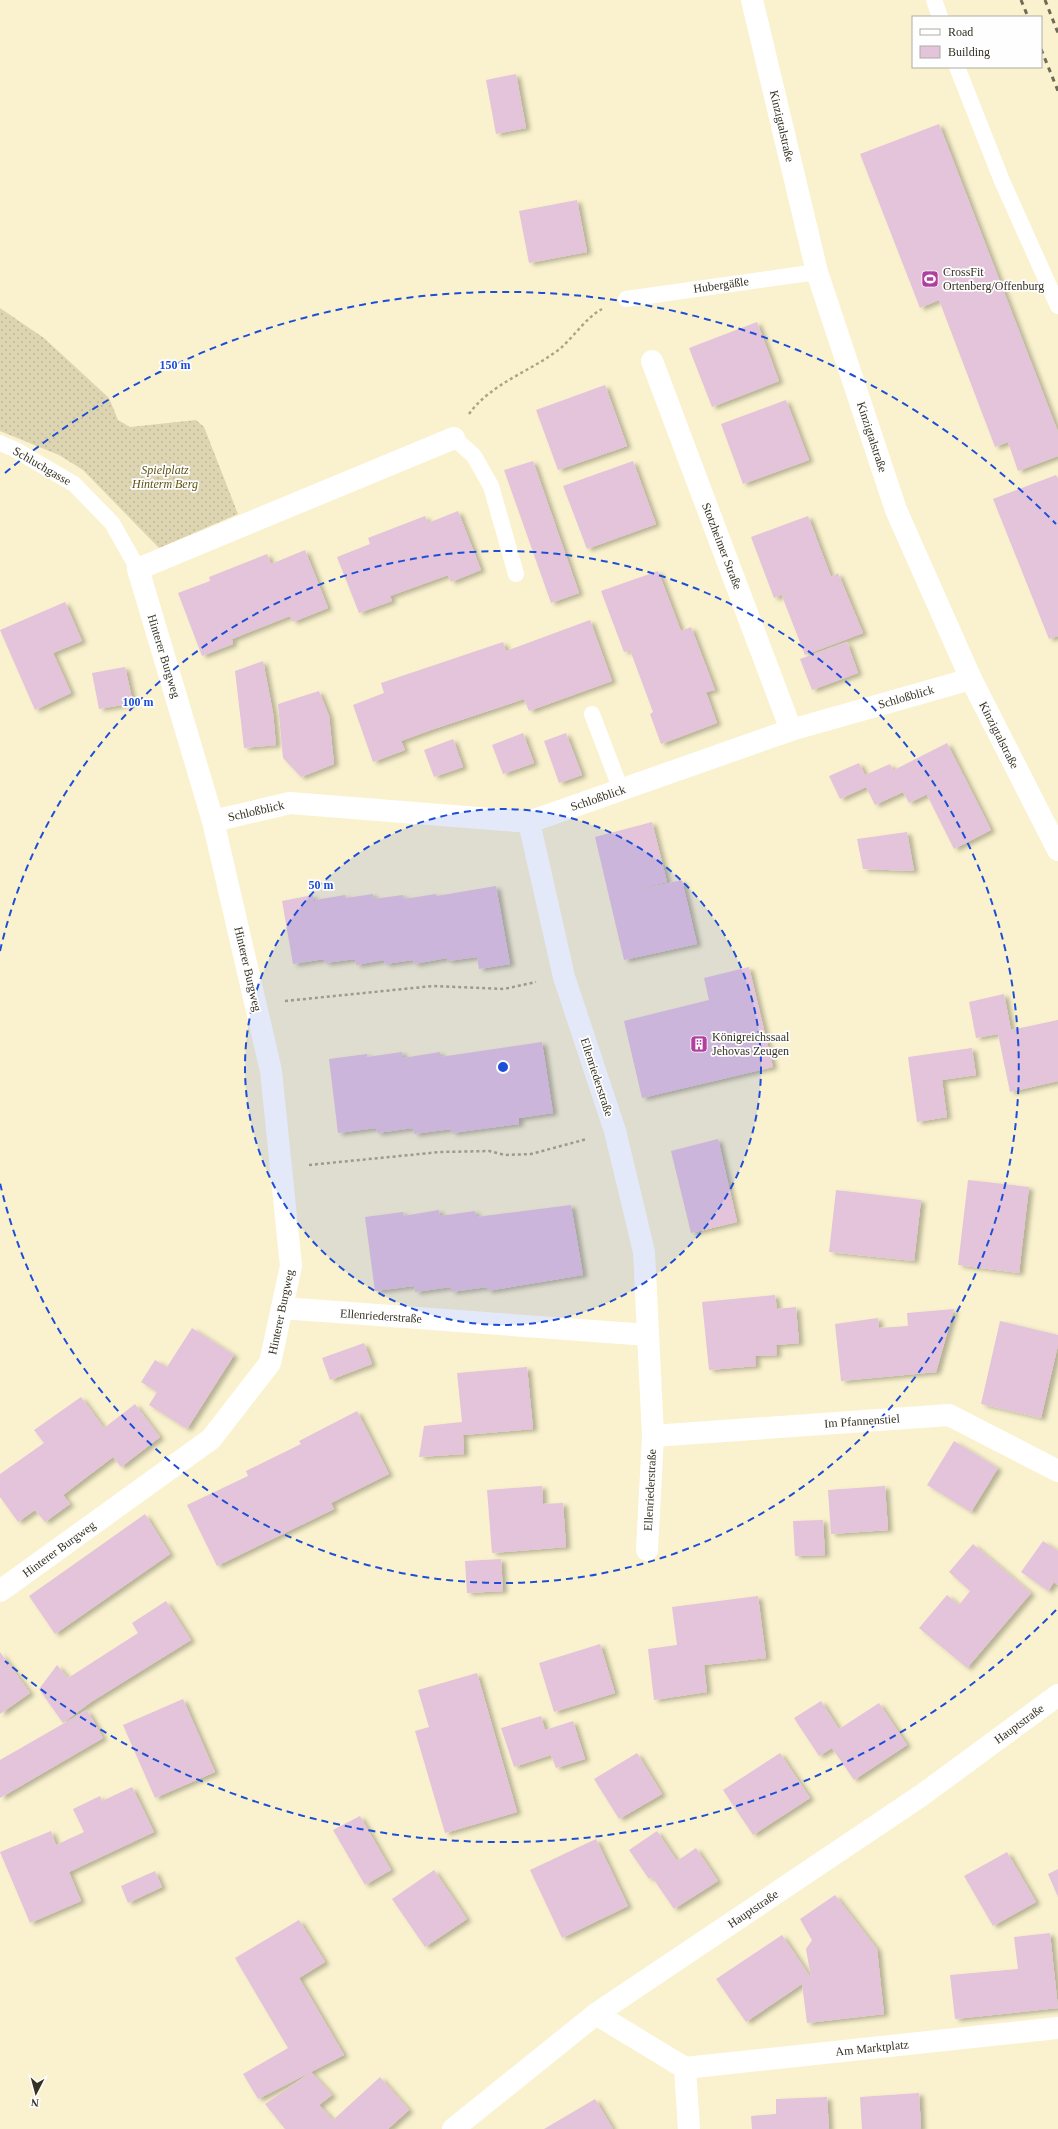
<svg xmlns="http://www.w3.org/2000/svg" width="1058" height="2129" font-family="Georgia,serif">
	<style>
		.grass { fill: url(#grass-dots) }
		.building { fill: #e3c4db; filter: url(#shadow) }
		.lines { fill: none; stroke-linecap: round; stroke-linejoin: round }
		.path { stroke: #aaa589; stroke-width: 2.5; stroke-dasharray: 3 3; stroke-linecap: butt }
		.service { stroke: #fff; stroke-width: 16 }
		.minor { stroke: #fff; stroke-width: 22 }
		.secondary { stroke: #fff; stroke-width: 22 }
		.rail { stroke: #706b57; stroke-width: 3; stroke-dasharray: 5 5; stroke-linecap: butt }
		.ring { fill: none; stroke: #1d4ed8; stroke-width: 2; stroke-dasharray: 7 5 }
		.labels { text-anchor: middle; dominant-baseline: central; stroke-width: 3.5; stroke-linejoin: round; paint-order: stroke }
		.street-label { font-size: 12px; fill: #343123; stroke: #fefefe }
		.poi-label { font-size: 12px; fill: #343123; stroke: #fefefe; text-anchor: start }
		.park-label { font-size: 12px; font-style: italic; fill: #5f5212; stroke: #fefefe }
		.centre { fill: #1d4ed8; stroke: #fefefe; stroke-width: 2 }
		.ring-label { font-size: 12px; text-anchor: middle; font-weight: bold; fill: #1d4ed8; stroke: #fefefe; stroke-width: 3.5; stroke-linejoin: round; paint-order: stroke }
	</style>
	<defs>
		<pattern id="grass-dots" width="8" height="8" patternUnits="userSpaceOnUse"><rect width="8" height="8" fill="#ddd5b2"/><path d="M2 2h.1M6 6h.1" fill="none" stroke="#beb799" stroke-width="1.8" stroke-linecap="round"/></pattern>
		<filter id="shadow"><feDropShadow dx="4.5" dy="2.5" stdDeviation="2" flood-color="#0004"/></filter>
	</defs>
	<rect width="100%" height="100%" fill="#faf2ce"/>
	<!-- grass -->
	<path class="grass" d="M0,308L44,338L109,398L118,420L130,427L196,420L204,427L238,514L159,548L83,470L59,455L0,431Z"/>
	<!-- building -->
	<g class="building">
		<path d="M516,74L526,128L496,134L486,80Z"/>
		<path d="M939,124L1058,432V456L1018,471L1008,442L995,447L939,300L920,308L860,154Z"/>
		<path d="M577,200L587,252L529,263L519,211Z"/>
		<path d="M757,322L779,381L712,407L689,348Z"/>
		<path d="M605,385L627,446L558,470L536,410Z"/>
		<path d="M786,400L809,460L743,484L721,424Z"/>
		<path d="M533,461L579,593L551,603L504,470Z"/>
		<path d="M633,461L656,524L587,549L563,486Z"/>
		<path d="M1056,475L1058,479V636L1049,639L993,499Z"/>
		<path d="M458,511L481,570L451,582L448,575L390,596L392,601L359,613L337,557L370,544L368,538L425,516L428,523Z"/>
		<path d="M808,516L831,577L838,573L863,633L805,655L782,596L792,591L774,598L751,537Z"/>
		<path d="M305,550L328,608L293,622L290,616L232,639L233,644L202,656L178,593L210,581L209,577L267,554L271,564Z"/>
		<path d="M658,571L681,631L691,627L715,690L706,692L717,723L661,744L650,714L653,712L630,650L624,652L601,591Z"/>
		<path d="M65,602L82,641L53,653L71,693L35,710L0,630Z"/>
		<path d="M590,620L612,681L529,711L524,699L431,730L401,741L405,750L373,762L353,705L384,693L381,683L503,642L506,651Z"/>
		<path d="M847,642L858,673L812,690L800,659Z"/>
		<path d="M263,661L273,713L276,745L244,748L235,671Z"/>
		<path d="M125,667L133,703L99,709L92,673Z"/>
		<path d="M319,691L329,716L334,764L301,777L283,758L278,704Z"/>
		<path d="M523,733L534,763L503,774L492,745Z"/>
		<path d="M566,733L582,775L559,783L544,741Z"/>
		<path d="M453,739L463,767L434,777L424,750Z"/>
		<path d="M947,743L991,830L954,849L927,795L944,786L909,803L903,792L875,805L866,787L840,799L829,776L859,763L865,775L890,764L895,774L894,770Z"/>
		<path d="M652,822L667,882L629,892L682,880L697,944L624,960L595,837Z"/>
		<path d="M907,832L914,871L863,869L857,839Z"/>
		<path d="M496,886L510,964L479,969L477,957L448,961L447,958L414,964L413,960L385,964L384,960L356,965L355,959L325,963L324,959L293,964L282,901L313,895L317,917L315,900L345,895L346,898L373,894L374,899L403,895L404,899L436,894L437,896Z"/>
		<path d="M749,967L773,1067L642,1098L624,1021L709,1000L704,978Z"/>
		<path d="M1004,994L1011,1030L1058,1020V1081L1010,1092L998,1034L976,1038L969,1002Z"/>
		<path d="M542,1042L553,1113L519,1118V1124L452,1133L451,1129L414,1134L413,1128L377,1133L376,1128L338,1133L329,1059L367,1054V1057L402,1052L403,1058L440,1052V1057Z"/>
		<path d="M972,1048L976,1075L942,1080L947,1117L917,1122L908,1057Z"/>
		<path d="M718,1139L737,1222L691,1233L671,1151Z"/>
		<path d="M968,1180L1029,1187L1019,1273L958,1265Z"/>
		<path d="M836,1190L921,1200L914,1261L829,1252Z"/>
		<path d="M571,1205L583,1275L487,1291V1287L451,1292V1287L415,1292L414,1286L375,1291L365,1217L403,1212V1216L439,1210L440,1216L475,1211L476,1217Z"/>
		<path d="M775,1295L777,1309L796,1307L799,1343L776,1345L777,1355L755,1356L756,1366L709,1370L702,1302Z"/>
		<path d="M954,1309L936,1372L841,1381L835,1324L878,1318L879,1328L908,1326L907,1313Z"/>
		<path d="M1000,1321L1058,1335V1345L1041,1418L981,1404Z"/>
		<path d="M192,1328L234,1355L187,1429L149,1405L157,1392L141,1382L155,1360L167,1367Z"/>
		<path d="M364,1343L372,1364L330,1380L322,1358Z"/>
		<path d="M527,1367L533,1429L463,1435L464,1454L419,1457L424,1426L462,1422L457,1373Z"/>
		<path d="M81,1397L104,1428L135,1404L160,1437L121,1467L113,1457L63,1495L70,1504L45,1522L35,1510L18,1522L0,1497V1474L44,1443L34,1430Z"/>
		<path d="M357,1411L389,1474L331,1503L334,1509L217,1566L187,1505L248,1476L246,1471L301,1444L299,1441Z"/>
		<path d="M954,1441L998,1468L971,1512L927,1485Z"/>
		<path d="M542,1486L543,1504L563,1503L566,1547L492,1553L487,1490Z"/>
		<path d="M885,1486L888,1530L831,1534L828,1490Z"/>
		<path d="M145,1514L170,1554L55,1634L29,1596Z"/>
		<path d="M823,1520L825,1555L795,1556L793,1521Z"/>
		<path d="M1043,1541L1058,1551V1585L1054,1582L1048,1591L1021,1572Z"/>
		<path d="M973,1544L1031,1593L967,1668L919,1628L947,1595L959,1605L970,1591L949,1572Z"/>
		<path d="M501,1559L503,1591L467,1593L465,1561Z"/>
		<path d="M758,1596L766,1658L704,1665L707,1692L654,1700L648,1649L677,1645L672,1607Z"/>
		<path d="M166,1601L191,1640L91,1702L63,1723L39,1689L57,1665L68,1678L138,1633L132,1623Z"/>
		<path d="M600,1644L615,1693L554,1712L539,1663Z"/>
		<path d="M0,1652L30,1693L0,1714Z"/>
		<path d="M477,1673L517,1812L445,1833L415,1731L429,1727L418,1690Z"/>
		<path d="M183,1699L215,1772L155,1798L123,1725Z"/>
		<path d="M821,1701L839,1729L879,1703L907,1745L854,1780L832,1748L819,1756L794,1718Z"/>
		<path d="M87,1710L103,1738L0,1798V1760Z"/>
		<path d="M541,1716L545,1730L573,1721L585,1759L556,1768L551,1755L514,1767L501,1728Z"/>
		<path d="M637,1753L662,1794L619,1819L594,1779Z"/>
		<path d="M780,1753L810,1798L753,1835L723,1790Z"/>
		<path d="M132,1787L154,1832L69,1872L81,1901L30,1923L0,1852L51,1831L56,1845L84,1832L73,1809L100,1796L102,1801Z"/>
		<path d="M360,1816L391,1870L365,1885L333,1830Z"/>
		<path d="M657,1831L677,1861L696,1848L718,1881L674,1909L652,1877L649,1879L629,1850Z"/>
		<path d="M596,1839L628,1906L562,1938L530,1870Z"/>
		<path d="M1007,1852L1036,1902L993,1926L964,1876Z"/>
		<path d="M1058,1869V1897L1048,1874Z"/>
		<path d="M434,1870L467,1919L425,1947L392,1899Z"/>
		<path d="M155,1871L162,1887L128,1903L121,1886Z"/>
		<path d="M835,1895L877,1949L884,2014L807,2023L802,1984L746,2022L716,1979L782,1935L811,1978L806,1949L812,1940L800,1919Z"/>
		<path d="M299,1920L325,1962L299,1978L344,2055L258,2099L243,2074L288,2048L235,1958Z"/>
		<path d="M1050,1933L1058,2008L955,2019L950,1975L1018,1969L1014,1937Z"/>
		<path d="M311,2072L332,2095L319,2105L341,2129H285L265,2104Z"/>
		<path d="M380,2077L409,2110L388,2129H341L333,2120Z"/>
		<path d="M919,2093L921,2129H862L860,2097Z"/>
		<path d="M827,2097L829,2129H752L751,2116L776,2114V2099Z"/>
		<path d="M595,2099L613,2129H544Z"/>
	</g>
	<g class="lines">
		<!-- path -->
		<g class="path">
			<path d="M469,414C492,382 533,371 562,347C575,335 587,317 602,309"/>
			<path d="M285,1001L433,986L504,989L536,982"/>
			<path d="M309,1165L440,1152L489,1151L505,1155L531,1154L587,1139"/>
		</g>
		<!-- service -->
		<g class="service">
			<path d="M934,0L940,17"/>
			<path d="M957,67L1002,181L1058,306"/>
			<path d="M626,299L817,272"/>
			<path d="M454,438L474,456L491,486L516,574"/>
			<path d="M0,443L14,449L74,484L112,523L138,569"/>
			<path d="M592,714L621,790"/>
		</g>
		<!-- minor -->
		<g class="minor">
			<path d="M652,361L791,730"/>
			<path d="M213,821L290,803L529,822L791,730L971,679"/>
			<path d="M529,822L564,977L615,1131L644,1252L653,1436L647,1550"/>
			<path d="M282,1308L648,1335"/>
			<path d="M653,1436L949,1415L1058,1471"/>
			<path d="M0,1591L211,1439L270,1363L291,1266L271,1071L213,821L138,569L454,438"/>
			<path d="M596,2014L685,2068L1058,2028"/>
			<path d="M685,2068L689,2129"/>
		</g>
		<!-- secondary -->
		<g class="secondary">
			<path d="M752,0L817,272L896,510L971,679L1058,850"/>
			<path d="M453,2129L596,2014L922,1795L1058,1695"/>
		</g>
		<!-- rail -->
		<g class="rail">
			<path d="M1021,0L1028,17"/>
			<path d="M1045,0L1058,33"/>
			<path d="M1041,49L1058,91"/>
		</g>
	</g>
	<!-- distance rings -->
	<circle cx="503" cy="1067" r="258" fill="#1d4ed8" fill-opacity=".12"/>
	<g class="ring">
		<circle cx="503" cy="1067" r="258"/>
		<path d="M0 951A516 516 0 1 1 0 1183"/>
		<path d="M1056 1610A775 775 0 0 1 5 1661M5 473A775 775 0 0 1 1056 524"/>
	</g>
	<!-- icons -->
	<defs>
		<symbol id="stadium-square" viewBox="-11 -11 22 22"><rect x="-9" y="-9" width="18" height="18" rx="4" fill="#b0409d" stroke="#fefefe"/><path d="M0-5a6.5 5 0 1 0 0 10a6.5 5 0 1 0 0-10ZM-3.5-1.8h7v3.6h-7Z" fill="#fff"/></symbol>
		<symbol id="building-square" viewBox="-11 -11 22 22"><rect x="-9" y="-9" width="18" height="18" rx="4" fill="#b0409d" stroke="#fefefe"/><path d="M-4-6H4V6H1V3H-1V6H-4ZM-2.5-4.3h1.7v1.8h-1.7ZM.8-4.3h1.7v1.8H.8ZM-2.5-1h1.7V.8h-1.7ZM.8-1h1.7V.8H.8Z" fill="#fff"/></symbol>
	</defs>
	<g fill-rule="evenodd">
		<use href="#stadium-square" x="920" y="269" width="20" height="20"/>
		<use href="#building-square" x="689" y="1034" width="20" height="20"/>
	</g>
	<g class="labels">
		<!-- street labels -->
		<g class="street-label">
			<text transform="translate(782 126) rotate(77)">Kinzigtalstraße</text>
			<text transform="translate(721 285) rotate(-8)">Hubergäßle</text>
			<text transform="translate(872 437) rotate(72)">Kinzigtalstraße</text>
			<text transform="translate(42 466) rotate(30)">Schluchgasse</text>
			<text transform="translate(722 546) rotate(69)">Stotzheimer Straße</text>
			<text transform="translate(164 656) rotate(73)">Hinterer Burgweg</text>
			<text transform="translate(906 697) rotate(-16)">Schloßblick</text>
			<text transform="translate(999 735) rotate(63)">Kinzigtalstraße</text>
			<text transform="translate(598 798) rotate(-19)">Schloßblick</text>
			<text transform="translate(256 811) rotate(-13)">Schloßblick</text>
			<text transform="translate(248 969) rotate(77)">Hinterer Burgweg</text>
			<text transform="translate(597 1077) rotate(72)">Ellenriederstraße</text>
			<text transform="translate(281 1312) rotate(-78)">Hinterer Burgweg</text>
			<text transform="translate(381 1316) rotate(4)">Ellenriederstraße</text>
			<text transform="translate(862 1421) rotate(-4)">Im Pfannenstiel</text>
			<text transform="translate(650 1490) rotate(-87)">Ellenriederstraße</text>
			<text transform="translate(59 1549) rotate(-36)">Hinterer Burgweg</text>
			<text transform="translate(1019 1724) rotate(-36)">Hauptstraße</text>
			<text transform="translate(753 1909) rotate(-34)">Hauptstraße</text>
			<text transform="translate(872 2048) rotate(-6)">Am Marktplatz</text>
		</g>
		<!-- poi labels -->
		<g class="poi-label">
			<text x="943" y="272">CrossFit<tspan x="943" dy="14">Ortenberg/Offenburg</tspan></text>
			<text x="712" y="1037">Königreichssaal<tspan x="712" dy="14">Jehovas Zeugen</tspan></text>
		</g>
		<!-- park labels -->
		<g class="park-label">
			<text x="165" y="470">Spielplatz<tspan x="165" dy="14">Hinterm Berg</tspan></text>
		</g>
	</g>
	<circle cx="503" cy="1067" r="6" class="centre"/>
	<g class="ring-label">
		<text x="175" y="369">150 m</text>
		<text x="138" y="706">100 m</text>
		<text x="321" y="889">50 m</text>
	</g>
	<!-- legend -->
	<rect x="912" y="16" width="130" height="52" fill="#fefefe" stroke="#adaca6"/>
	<rect x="920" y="29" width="20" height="6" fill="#ffffff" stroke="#adaca6"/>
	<text x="948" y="36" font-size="12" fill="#343123">Road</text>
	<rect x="920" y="46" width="20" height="12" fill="#e3c4db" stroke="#adaca6"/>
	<text x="948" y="56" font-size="12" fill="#343123">Building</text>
	<!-- north arrow -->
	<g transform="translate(36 2093) rotate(186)" stroke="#fefefe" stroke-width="3" paint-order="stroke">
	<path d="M0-3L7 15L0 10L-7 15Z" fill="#343123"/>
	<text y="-6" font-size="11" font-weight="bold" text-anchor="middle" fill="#343123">N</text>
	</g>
</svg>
